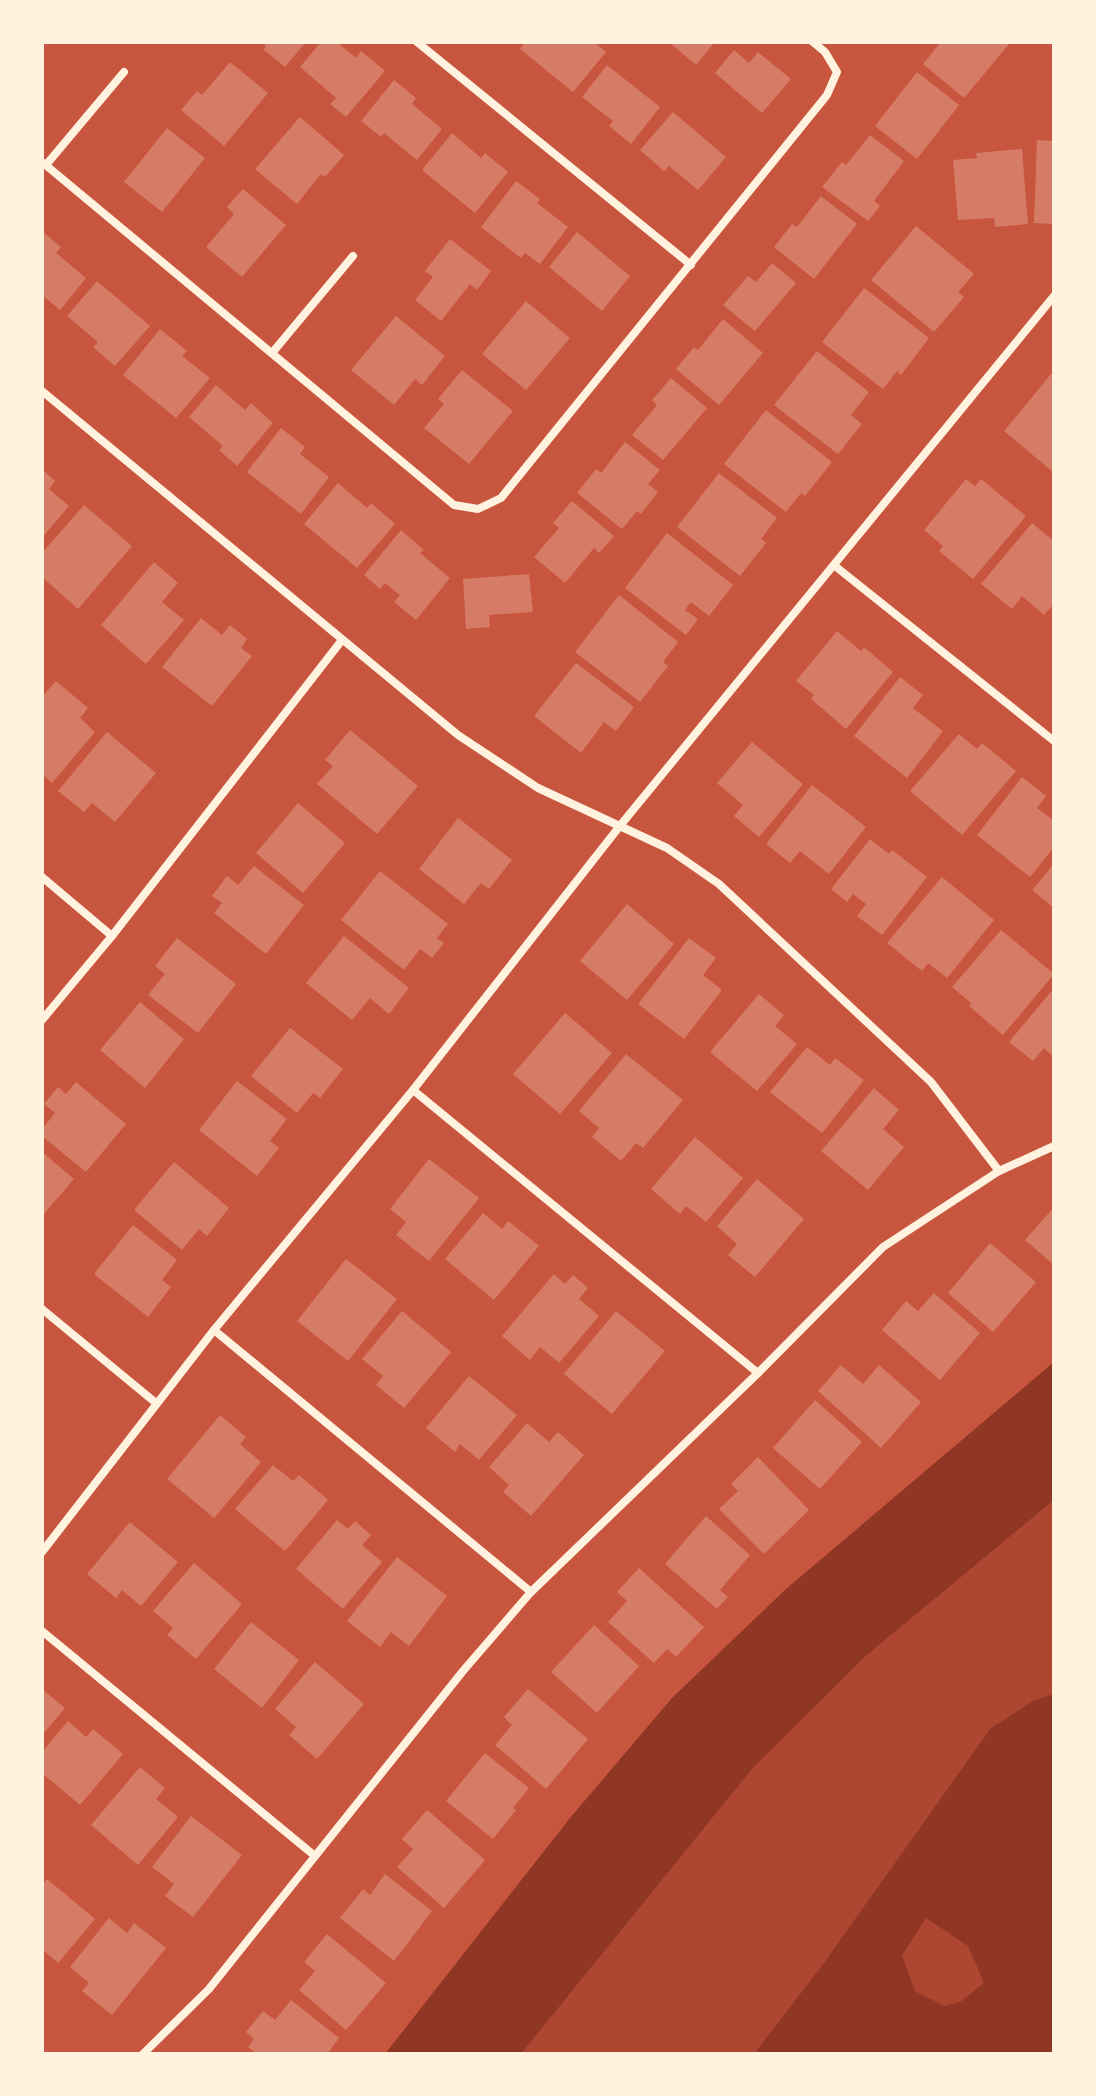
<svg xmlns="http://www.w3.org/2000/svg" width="1096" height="2096" font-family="Lato,sans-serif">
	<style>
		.green { fill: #ae4732 }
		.water { fill: #8f3625; fill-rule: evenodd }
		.building { fill: #d67c66 }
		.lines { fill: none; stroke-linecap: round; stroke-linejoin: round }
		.minor { stroke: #fff3e0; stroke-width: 8 }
	</style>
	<rect width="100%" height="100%" fill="#c8553d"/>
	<!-- green -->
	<path class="green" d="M1054,1500V2054H521L752,1769L867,1655Z"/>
	<!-- water -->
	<g class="water">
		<path d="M1054,1362V1500L867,1655L752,1769L521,2054H385L570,1818L672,1698L786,1589Z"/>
		<path d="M1054,1694V2054H754L821,1967L991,1728L1035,1700ZM926,1918L968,1946L984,1983L960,2002L945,2006L915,1991L902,1955Z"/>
	</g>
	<!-- building -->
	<g class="building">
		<path d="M261,42H306L285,67L264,50L266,46Z"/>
		<path d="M321,42H337L356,58L361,51L385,71L346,117L330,104L336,98L300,67Z"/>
		<path d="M525,42H594L606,52L573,92L520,49Z"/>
		<path d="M669,42H715L696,65Z"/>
		<path d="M941,42H1007L1009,44L964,98L923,64Z"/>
		<path d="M734,50L749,63L758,52L791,79L762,113L715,73Z"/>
		<path d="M230,62L268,93L224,146L181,110L197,91L202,95Z"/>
		<path d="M607,65L660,107L631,144L609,126L613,121L582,97Z"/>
		<path d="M917,72L959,105L917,159L875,126Z"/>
		<path d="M394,80L416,98L412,104L442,129L417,160L384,133L381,137L361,121Z"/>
		<path d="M673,112L726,157L698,190L669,166L664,171L640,150Z"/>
		<path d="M300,117L344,155L325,177L321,174L297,204L255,169Z"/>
		<path d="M167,128L205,158L162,212L124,182Z"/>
		<path d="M452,133L481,158L485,153L508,172L475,213L422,170Z"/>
		<path d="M870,135L904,161L874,201L880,206L868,221L822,187L842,162L846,165Z"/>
		<path d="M1037,140L1054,141V224L1034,223Z"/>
		<path d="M1022,149L1028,224L995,227L994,218L958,220L953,160L977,158L976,153Z"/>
		<path d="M516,181L540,199L537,203L568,227L540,264L525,253L521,258L481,227Z"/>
		<path d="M243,189L286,225L242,277L206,247L234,214L227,207Z"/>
		<path d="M821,196L857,224L814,279L774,247L792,224L797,227Z"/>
		<path d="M916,226L974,274L958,292L964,297L934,332L871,280Z"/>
		<path d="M42,231L61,247L56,253L86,278L60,310L42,295Z"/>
		<path d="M577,232L630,276L602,311L549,267Z"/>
		<path d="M450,239L491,271L477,290L470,284L441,321L415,300L433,277L425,271Z"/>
		<path d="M772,263L796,283L755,331L723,305L748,276L756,282Z"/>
		<path d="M97,281L150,326L115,366L93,347L98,342L67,316Z"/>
		<path d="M864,288L929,338L901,375L897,371L883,389L822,342Z"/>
		<path d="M526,301L570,338L526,390L482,354Z"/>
		<path d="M396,316L445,356L422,385L415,379L394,405L351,370Z"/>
		<path d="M723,319L763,353L719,405L676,369L694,347L698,350Z"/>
		<path d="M160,329L187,351L182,356L210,378L176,418L123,375Z"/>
		<path d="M817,351L869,392L851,415L862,424L838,454L774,405Z"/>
		<path d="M462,370L513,411L469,464L424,428L444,404L438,399Z"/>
		<path d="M1051,374L1054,377V473L1004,431Z"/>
		<path d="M671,378L707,408L663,460L632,435L657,405L652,400Z"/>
		<path d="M216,385L245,410L251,403L273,423L237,466L219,450L223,446L189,417Z"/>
		<path d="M766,410L832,462L805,496L801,493L786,512L724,464Z"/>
		<path d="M281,428L305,447L300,454L329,477L301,514L247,472Z"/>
		<path d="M625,442L660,470L648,484L658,492L641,514L637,511L622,529L577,493L596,469L601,473Z"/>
		<path d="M42,469L55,481L49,489L69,506L42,538Z"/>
		<path d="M719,473L777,518L761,539L766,543L740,576L677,527Z"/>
		<path d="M966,479L975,486L981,479L1026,516L973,579L939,551L943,546L924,530Z"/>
		<path d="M338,483L367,508L371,503L395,524L357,568L304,524Z"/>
		<path d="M572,501L614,536L599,553L594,548L565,583L534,557L559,528L553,523Z"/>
		<path d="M84,505L132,546L78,609L42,577V553Z"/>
		<path d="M1032,523L1054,541V604L1044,615L1022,596L1012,609L981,584Z"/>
		<path d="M401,530L424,550L420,553L450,578L416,620L394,602L400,595L385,583L380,589L364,575Z"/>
		<path d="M667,533L733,585L709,616L691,602L685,610L698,619L686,635L625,588Z"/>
		<path d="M154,562L178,583L162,602L184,620L146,664L101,625Z"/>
		<path d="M529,574L533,612L489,615L490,627L466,629L463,579Z"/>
		<path d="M619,595L678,642L663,662L668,666L640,702L575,652Z"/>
		<path d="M201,618L222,635L230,625L247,639L241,648L252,656L212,706L162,667Z"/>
		<path d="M837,631L861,651L864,647L893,672L846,729L811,699L814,695L796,681Z"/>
		<path d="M576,663L634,707L616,731L604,722L581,753L534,716Z"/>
		<path d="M900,677L923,695L913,708L943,731L907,778L854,736Z"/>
		<path d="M56,681L88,708L80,718L95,732L52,783L42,774V697Z"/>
		<path d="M350,730L418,786L377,834L317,784L333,766L325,760Z"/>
		<path d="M107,732L156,773L115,822L92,803L84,812L58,791Z"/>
		<path d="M959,734L977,749L982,743L1016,771L962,835L910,791Z"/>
		<path d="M752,742L803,784L759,837L734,816L743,805L717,783Z"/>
		<path d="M1022,777L1046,796L1037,808L1054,821V847L1030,877L977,835Z"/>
		<path d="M812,785L866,827L829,874L800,851L790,863L766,844Z"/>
		<path d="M298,803L345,843L303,893L256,853Z"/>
		<path d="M458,818L512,860L489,889L481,883L464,904L419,869Z"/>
		<path d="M870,839L889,854L892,850L927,877L882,935L857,916L866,904L853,894L847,902L831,889Z"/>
		<path d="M1054,864V908L1032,890Z"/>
		<path d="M254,866L304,905L266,954L214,913L222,903L212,896L227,876L238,885Z"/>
		<path d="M380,871L448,924L437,938L444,943L432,958L420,949L404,970L341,920Z"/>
		<path d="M942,877L994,920L947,978L928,963L922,971L887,943Z"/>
		<path d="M627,904L674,944L627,1000L580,961Z"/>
		<path d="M1001,930L1054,974L1003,1035L969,1006L971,1003L952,987Z"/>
		<path d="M344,936L409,988L389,1014L370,998L352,1020L306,983Z"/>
		<path d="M177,938L236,984L198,1033L148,995L165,974L155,966Z"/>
		<path d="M689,938L716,958L703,975L722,990L684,1039L638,1004Z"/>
		<path d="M1054,988V1057L1044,1048L1033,1061L1009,1042Z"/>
		<path d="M759,994L784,1015L775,1026L797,1044L757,1091L710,1052Z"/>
		<path d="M140,1002L184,1039L145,1088L100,1050Z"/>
		<path d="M565,1013L612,1053L560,1114L513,1074Z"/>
		<path d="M290,1028L343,1069L320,1098L313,1093L297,1113L251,1076Z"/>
		<path d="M807,1047L830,1065L835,1058L864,1080L822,1133L770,1092Z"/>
		<path d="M626,1054L683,1100L643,1148L636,1143L621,1161L592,1137L599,1128L579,1111Z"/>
		<path d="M237,1081L287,1119L270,1141L279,1148L257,1176L199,1130Z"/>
		<path d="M76,1082L126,1124L86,1172L42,1136V1129L55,1113L44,1104L58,1087L66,1094Z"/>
		<path d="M874,1088L899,1110L883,1129L904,1147L868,1190L821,1151Z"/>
		<path d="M695,1137L743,1178L706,1222L686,1206L680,1214L651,1189Z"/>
		<path d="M42,1152L74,1179L42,1216Z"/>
		<path d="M429,1159L479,1198L429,1261L396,1235L406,1222L390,1209Z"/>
		<path d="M174,1162L229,1208L207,1236L199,1229L182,1250L134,1210Z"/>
		<path d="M757,1179L804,1219L755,1277L728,1255L737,1244L717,1226Z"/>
		<path d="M1054,1207V1265L1025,1240Z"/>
		<path d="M483,1213L502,1229L508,1221L539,1246L494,1300L445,1259Z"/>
		<path d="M133,1225L177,1260L162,1280L171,1287L148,1317L94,1274Z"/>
		<path d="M990,1243L1036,1282L993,1332L948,1293Z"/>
		<path d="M346,1259L397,1299L348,1361L297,1321Z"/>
		<path d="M554,1274L565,1284L573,1275L588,1288L579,1299L599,1316L559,1363L540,1347L530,1360L502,1336Z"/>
		<path d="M934,1293L980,1333L940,1380L882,1330L906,1301L918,1311Z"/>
		<path d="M402,1311L451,1352L404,1408L376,1385L383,1376L362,1359Z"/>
		<path d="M616,1311L665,1351L612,1414L564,1374Z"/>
		<path d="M841,1365L863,1384L879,1365L921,1402L881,1448L818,1391Z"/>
		<path d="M469,1376L517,1415L479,1460L460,1444L455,1452L426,1428Z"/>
		<path d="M815,1400L862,1442L820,1489L773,1448Z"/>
		<path d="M220,1415L246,1437L240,1444L261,1462L214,1518L167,1479Z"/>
		<path d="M527,1423L549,1442L558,1432L584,1455L531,1516L503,1492L509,1485L489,1467Z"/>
		<path d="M758,1457L809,1510L764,1554L719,1509L738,1491L731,1484Z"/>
		<path d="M273,1465L293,1481L299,1475L328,1500L285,1551L235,1509Z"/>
		<path d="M706,1516L750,1555L720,1590L728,1597L717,1609L665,1564Z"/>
		<path d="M337,1520L348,1529L355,1521L371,1535L362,1545L382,1562L343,1609L296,1569Z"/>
		<path d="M130,1522L178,1562L141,1606L122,1590L116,1598L87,1574Z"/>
		<path d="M397,1557L447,1596L409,1646L391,1632L380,1647L347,1621Z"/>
		<path d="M194,1563L242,1604L196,1659L167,1635L173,1628L153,1611Z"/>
		<path d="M639,1568L704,1627L676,1657L667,1649L654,1663L608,1622L627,1601L617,1592Z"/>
		<path d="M251,1622L299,1660L262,1708L214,1669Z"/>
		<path d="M594,1625L639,1666L597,1713L551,1672Z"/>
		<path d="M315,1662L364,1704L317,1759L289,1735L296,1727L275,1709Z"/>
		<path d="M42,1689L65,1708L42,1735Z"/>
		<path d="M528,1689L588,1739L546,1789L495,1745L512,1725L504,1717Z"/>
		<path d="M68,1721L86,1737L93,1729L123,1754L80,1805L42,1773V1752Z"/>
		<path d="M485,1753L529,1788L513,1808L516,1810L493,1839L446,1801Z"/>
		<path d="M140,1767L165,1788L156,1799L178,1817L138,1865L91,1825Z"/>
		<path d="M427,1810L485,1860L444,1908L397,1867L413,1849L402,1839Z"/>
		<path d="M191,1816L242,1855L193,1917L165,1896L174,1884L152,1867Z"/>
		<path d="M385,1874L432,1911L394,1961L340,1918L363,1889L370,1895Z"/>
		<path d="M47,1879L95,1919L58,1963L42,1949V1885Z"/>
		<path d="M109,1918L127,1933L134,1923L166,1948L112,2015L82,1991L89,1983L70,1967Z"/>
		<path d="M327,1934L386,1983L346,2030L299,1990L315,1971L304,1962Z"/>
		<path d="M291,2000L339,2038L327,2054H257L248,2047L254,2039L246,2032L263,2011L275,2020Z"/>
	</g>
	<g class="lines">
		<!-- minor -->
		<g class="minor">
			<path d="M417,42L691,265"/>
			<path d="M42,162L454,505L478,509L501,498L827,95L837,72L825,52L813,42"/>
			<path d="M46,165L124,72"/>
			<path d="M272,353L353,256"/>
			<path d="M42,391L458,735L538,788L667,848L719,884L931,1082L999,1171"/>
			<path d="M835,566L1054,741"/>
			<path d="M42,877L112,936"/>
			<path d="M42,1020L112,936L342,640"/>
			<path d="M413,1090L758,1373"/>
			<path d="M42,1309L156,1403"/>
			<path d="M214,1330L531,1592"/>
			<path d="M42,1552L214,1330L413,1090L619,827L1054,296"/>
			<path d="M42,1631L315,1856"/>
			<path d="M143,2054L209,1989L463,1671L531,1592L758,1373L883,1247L999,1171L1054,1146"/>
		</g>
	</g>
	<!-- border -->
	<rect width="1096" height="2096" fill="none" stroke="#fff3e0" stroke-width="88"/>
</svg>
